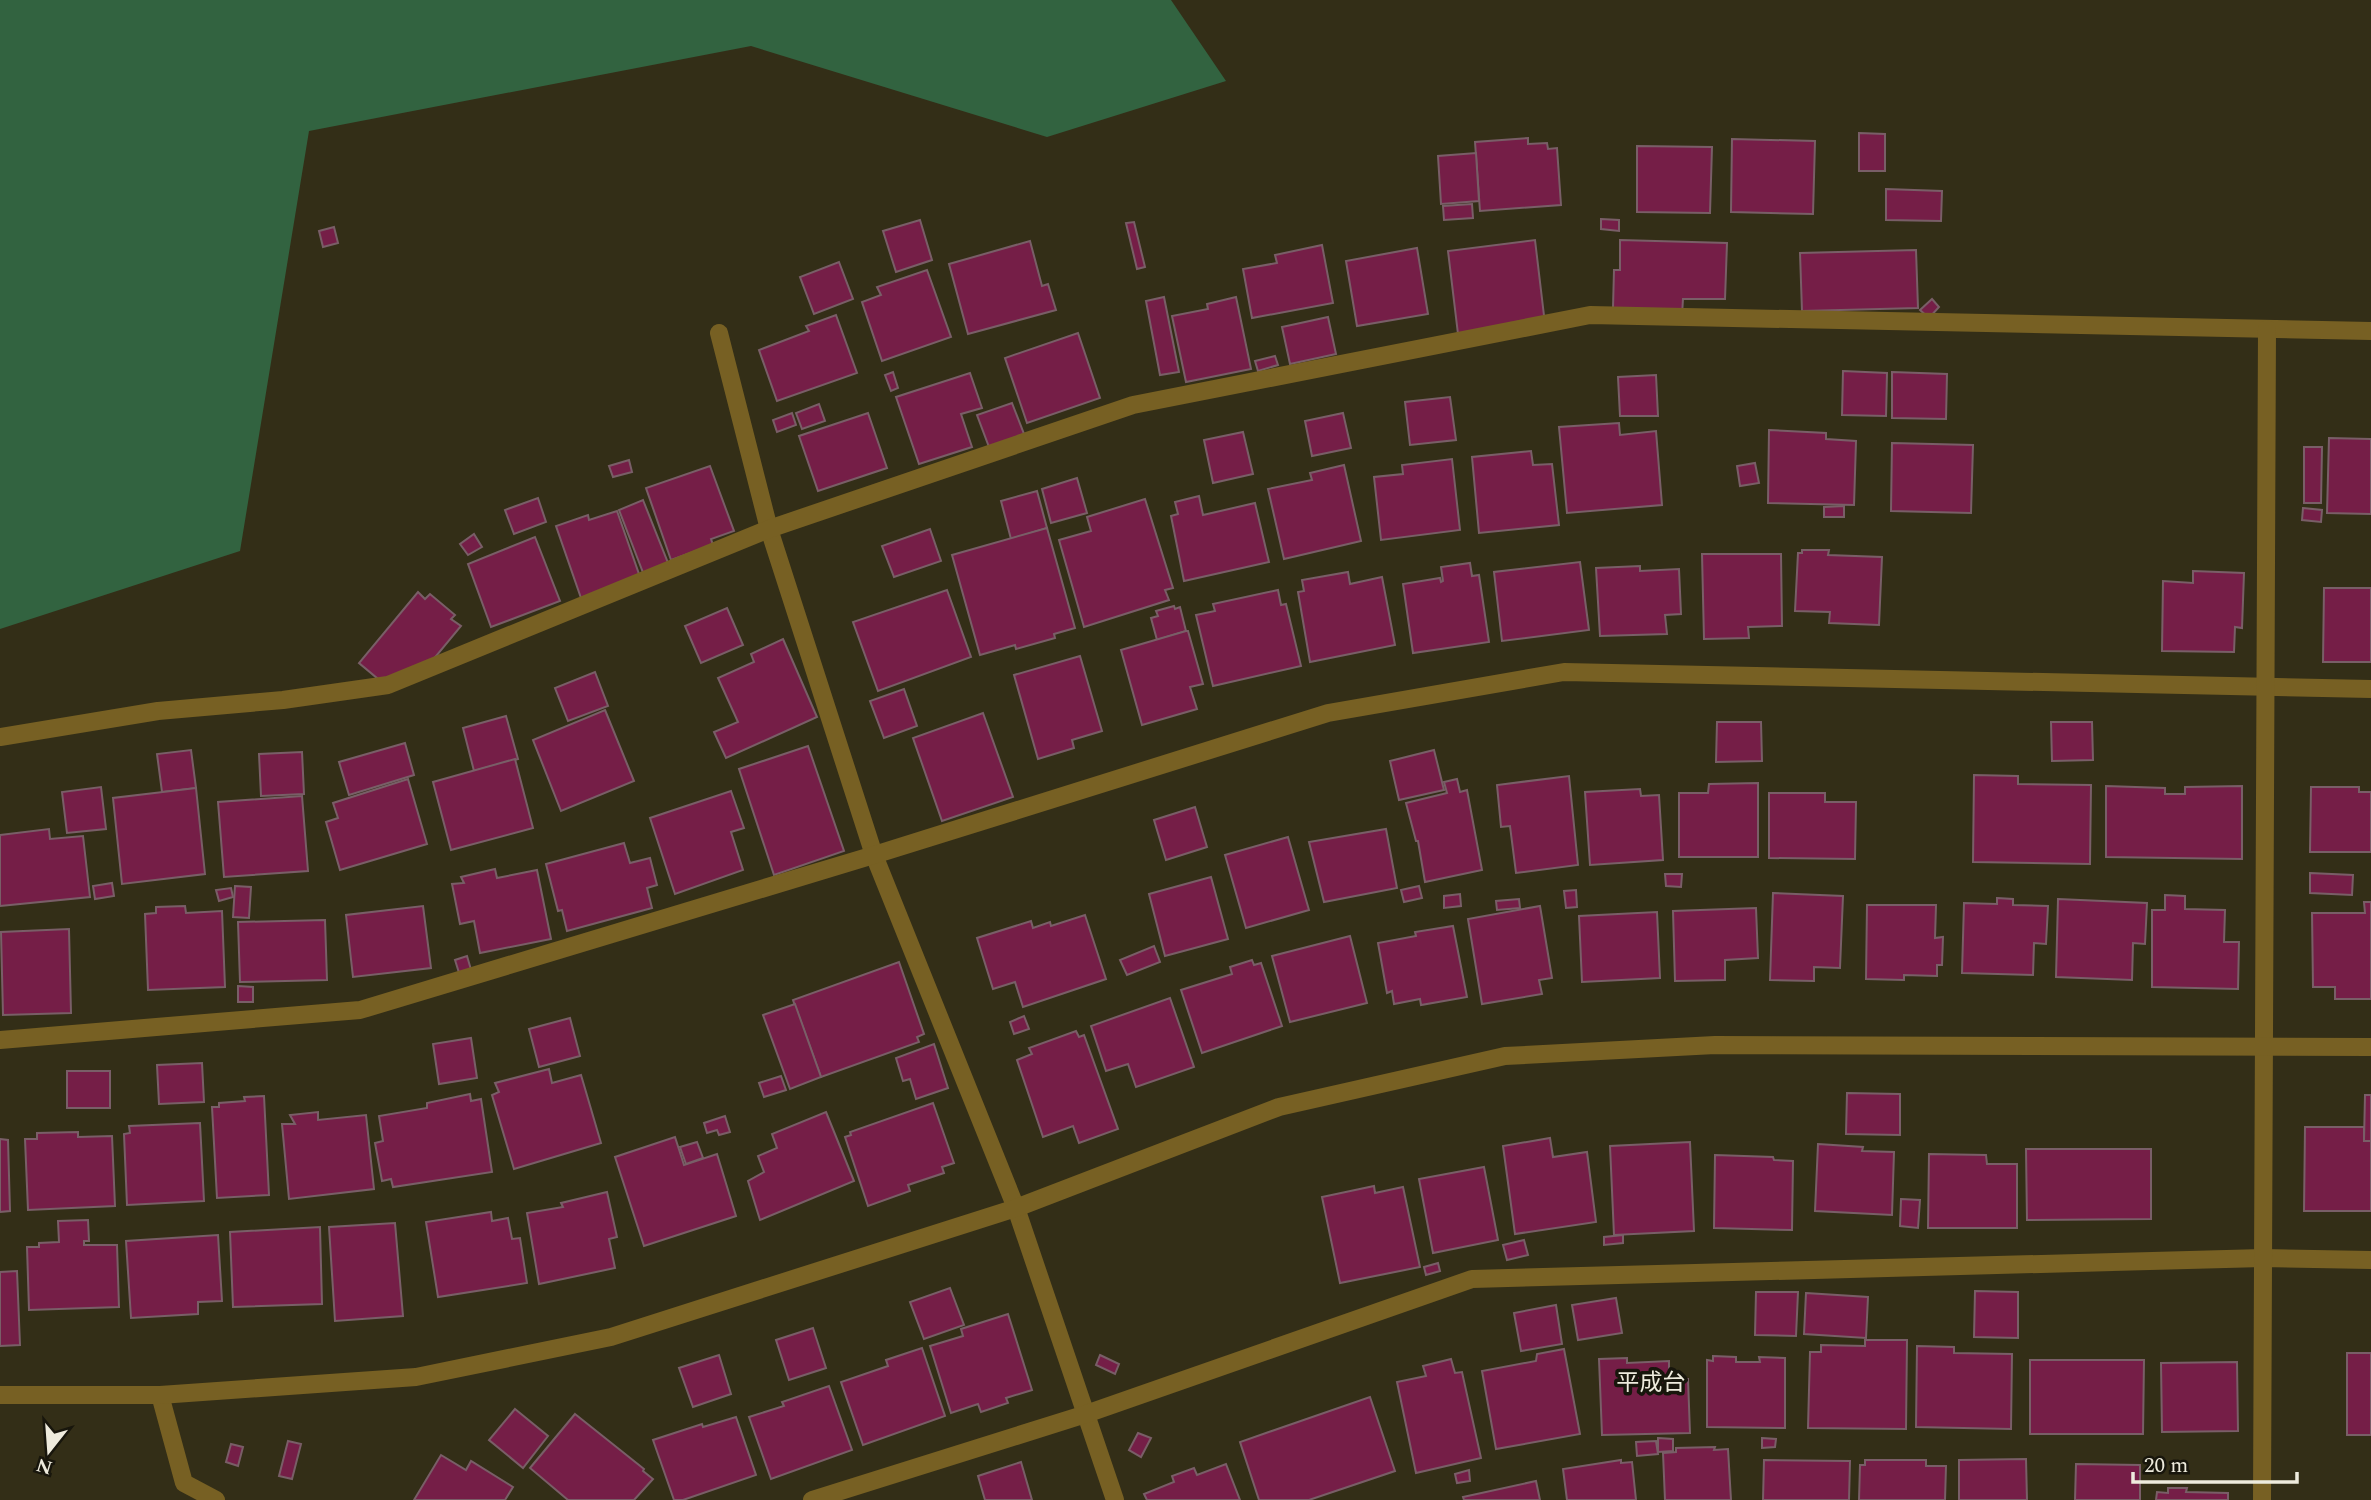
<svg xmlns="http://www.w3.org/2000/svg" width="2371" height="1500" font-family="Spectral,'Noto Sans JP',serif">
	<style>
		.green { fill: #326340 }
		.building { fill: #751e47; stroke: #795e67; stroke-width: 2 }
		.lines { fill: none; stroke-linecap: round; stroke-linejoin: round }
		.minor { stroke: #776023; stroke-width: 18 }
		.tertiary { stroke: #776023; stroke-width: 18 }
		.labels { text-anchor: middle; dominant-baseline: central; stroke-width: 7; stroke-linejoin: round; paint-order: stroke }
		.neighbourhood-label { font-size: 23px; fill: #eeebdd; stroke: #18160c }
	</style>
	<rect width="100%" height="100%" fill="#332e17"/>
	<!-- green -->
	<path class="green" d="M0,0H1171L1226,81L1047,137L751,46L309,131L240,551L0,629Z"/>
	<!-- building -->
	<g class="building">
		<path d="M1859,133L1885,134V171H1859Z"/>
		<path d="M1528,138V144L1547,143L1548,149L1557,148L1561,205L1480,211L1475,142Z"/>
		<path d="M1732,139L1815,141L1813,214L1731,212Z"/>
		<path d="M1637,146L1712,147L1710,213L1637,212Z"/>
		<path d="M1476,153L1479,201L1441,204L1438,156Z"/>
		<path d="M1886,189L1942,191L1941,221L1886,220Z"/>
		<path d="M1472,204L1473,218L1444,220L1443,206Z"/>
		<path d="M1601,219L1619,220V231L1601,229Z"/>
		<path d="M920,220L932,260L896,272L883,231Z"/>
		<path d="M1134,222L1145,267L1137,269L1126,223Z"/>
		<path d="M334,227L338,243L323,247L319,231Z"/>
		<path d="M1535,240L1545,324L1458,334L1448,251Z"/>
		<path d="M1620,240L1727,243L1725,299H1683L1682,315L1613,308L1614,270H1620Z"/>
		<path d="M1030,241L1042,286L1048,284L1056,310L968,334L949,264Z"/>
		<path d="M1322,245L1333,303L1252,318L1243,269L1277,263L1275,255Z"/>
		<path d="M1417,248L1428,314L1357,326L1346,261Z"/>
		<path d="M1916,250L1918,308L1802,311L1800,253Z"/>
		<path d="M839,262L853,299L814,314L800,277Z"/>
		<path d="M927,270L951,337L882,361L862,302L881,295L877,287Z"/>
		<path d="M1164,297L1179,372L1160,375L1146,301Z"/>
		<path d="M1236,297L1251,369L1186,382L1172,316L1208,309L1207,304Z"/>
		<path d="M1932,299L1939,307L1929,318L1920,310Z"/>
		<path d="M836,315L857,373L777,401L759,350L809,331L806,326Z"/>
		<path d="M1328,317L1336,354L1290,364L1282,327Z"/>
		<path d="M1078,333L1100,398L1027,423L1005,358Z"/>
		<path d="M1275,356L1278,365L1258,371L1255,361Z"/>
		<path d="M1843,371L1887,373L1886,416L1842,415Z"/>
		<path d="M893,372L898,388L891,391L885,375Z"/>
		<path d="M1892,372L1947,374L1946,419L1892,418Z"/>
		<path d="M970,373L982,408L961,414L972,447L919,464L896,397Z"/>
		<path d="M1656,375L1658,416H1620L1618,377Z"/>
		<path d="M1450,397L1456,440L1410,445L1405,402Z"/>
		<path d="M1012,403L1024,434L989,447L977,415Z"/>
		<path d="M819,404L825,421L802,429L796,413Z"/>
		<path d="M792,413L796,425L777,432L773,420Z"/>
		<path d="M868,413L887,468L818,491L799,436Z"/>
		<path d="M1343,413L1351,448L1312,456L1305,421Z"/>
		<path d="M1619,423L1620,435L1656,431L1662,505L1567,513L1559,427Z"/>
		<path d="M1769,430L1826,433V439L1856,441L1854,505L1768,503Z"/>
		<path d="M1243,432L1253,474L1213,483L1204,440Z"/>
		<path d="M2329,438L2371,439V514L2327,513Z"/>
		<path d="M1892,443L1973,445L1971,513L1891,511Z"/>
		<path d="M2304,447H2322L2321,503H2304Z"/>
		<path d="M1531,451L1533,465L1552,464L1559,525L1479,533L1472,457Z"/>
		<path d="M1452,459L1460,530L1381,540L1374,477L1403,474L1402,465Z"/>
		<path d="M629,460L632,472L613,477L609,466Z"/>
		<path d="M1755,463L1759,483L1740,486L1737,466Z"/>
		<path d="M1344,465L1361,541L1284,559L1268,489L1312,480L1310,473Z"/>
		<path d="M710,466L734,531L711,539L713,545L671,560L646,488Z"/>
		<path d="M1077,478L1087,513L1051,523L1042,489Z"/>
		<path d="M1037,491L1047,528L1011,539L1001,501Z"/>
		<path d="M1199,496L1203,515L1255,503L1269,562L1184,581L1171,516L1178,514L1175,502Z"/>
		<path d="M538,498L546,522L514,534L505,510Z"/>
		<path d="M1145,499L1173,588L1165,590L1169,600L1084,627L1059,540L1091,531L1087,517Z"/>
		<path d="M643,500L672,573L647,583L619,510Z"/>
		<path d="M1844,506V517H1824V507Z"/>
		<path d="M2303,508L2322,510L2321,522L2302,520Z"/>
		<path d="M617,511L640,577L581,598L556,526L588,515L589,520Z"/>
		<path d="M1047,528L1075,628L1054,634L1055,638L1016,649L1015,645L980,655L952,555Z"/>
		<path d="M930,529L941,561L894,577L882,546Z"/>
		<path d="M474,534L482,547L468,555L460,544Z"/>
		<path d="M535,537L560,601L491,627L468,564Z"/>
		<path d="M1802,550H1829L1828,555L1882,557L1879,625L1829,623L1830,612L1795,611L1798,553H1802Z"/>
		<path d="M1702,554H1781L1782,626L1748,627L1749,638L1704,639Z"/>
		<path d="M1580,562L1589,630L1502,641L1494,572Z"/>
		<path d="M1470,563L1472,576L1479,575L1489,642L1413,653L1403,584L1440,578L1441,582L1443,581L1441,567Z"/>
		<path d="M1640,566V571L1679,569L1681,614L1665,615L1667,634L1600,636L1596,568Z"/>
		<path d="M2193,571L2244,573L2242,628L2235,627L2234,652L2162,651L2163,581L2193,583Z"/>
		<path d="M1348,572L1350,584L1382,577L1395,645L1310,662L1298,592L1304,591L1302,580Z"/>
		<path d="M2324,588H2371V662H2323Z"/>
		<path d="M947,590L971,657L878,691L853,622Z"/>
		<path d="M1278,590L1281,605L1286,604L1301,666L1213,686L1196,615L1215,611L1213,604Z"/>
		<path d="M418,592L425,599L430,594L455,615L451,619L461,626L418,678L389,688L359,663Z"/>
		<path d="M1174,606L1175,609L1180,607L1186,631L1157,640L1151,618L1158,616L1156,611Z"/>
		<path d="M727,608L743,645L701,663L685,626Z"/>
		<path d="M1186,631H1188L1203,684L1190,687L1197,709L1142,725L1121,650Z"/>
		<path d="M783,639L817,717L726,758L714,732L738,722L718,678L754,662L751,654Z"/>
		<path d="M1080,656L1102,731L1072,740L1074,748L1038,759L1014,675Z"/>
		<path d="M595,672L608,706L568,721L555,688Z"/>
		<path d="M904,689L917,726L884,738L870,701Z"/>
		<path d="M605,710L634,781L561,811L533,740Z"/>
		<path d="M983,713L1013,797L942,821L913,738Z"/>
		<path d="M506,716L518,759L474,771L463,728Z"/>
		<path d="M1717,722H1761L1762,761L1716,762Z"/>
		<path d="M2051,722H2092L2093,760L2052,761Z"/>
		<path d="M405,743L414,775L349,795L339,762Z"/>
		<path d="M808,746L844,851L774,875L739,769Z"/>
		<path d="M191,750L196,788L162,792L157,754Z"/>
		<path d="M1434,750L1444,790L1399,800L1390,761Z"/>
		<path d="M302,752L304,794L261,796L259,754Z"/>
		<path d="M515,759L533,828L451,850L433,782Z"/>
		<path d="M1974,775L2018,776V784L2091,785L2090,864L1973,862Z"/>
		<path d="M1569,776L1578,865L1516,873L1510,826L1501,827L1497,785Z"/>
		<path d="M408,779L427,844L340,870L326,822L338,818L333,803Z"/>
		<path d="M1457,779L1460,792L1467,790L1482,870L1425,882L1418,841H1416L1406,803L1447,793L1444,782Z"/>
		<path d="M1758,783V857H1679V793H1708L1709,784Z"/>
		<path d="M2106,786L2165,788V794H2185V787L2242,786V859L2106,857Z"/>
		<path d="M101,787L106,829L67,833L62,792Z"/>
		<path d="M2311,787H2359V792H2371V852H2310Z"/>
		<path d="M196,788L205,874L122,884L113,798Z"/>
		<path d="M1640,789L1641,796L1659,795L1663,860L1590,865L1585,792Z"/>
		<path d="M731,791L744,828L731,832L743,870L675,894L650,818Z"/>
		<path d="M1769,793H1825V802H1856L1855,859L1769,858Z"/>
		<path d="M302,796L308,871L224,877L218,802Z"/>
		<path d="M1195,807L1207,847L1166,860L1154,820Z"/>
		<path d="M49,829L50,839L83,836L90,897L0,906V835Z"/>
		<path d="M1386,829L1397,888L1324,902L1309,842Z"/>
		<path d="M1288,837L1309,910L1246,928L1225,855Z"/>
		<path d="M624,843L630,863L650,858L657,885L647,888L652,908L567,931L562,910L558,911L546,864Z"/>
		<path d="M495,869L497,878L537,870L551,939L480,953L474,921L460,924L452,884L464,883L461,877Z"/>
		<path d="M2310,873L2353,875L2352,895L2310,893Z"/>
		<path d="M1665,874H1682L1681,887L1666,886Z"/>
		<path d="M1211,877L1228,939L1165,956L1149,894Z"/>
		<path d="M112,883L114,896L95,899L93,886Z"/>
		<path d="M235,886L251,887L249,918L233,917Z"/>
		<path d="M1419,886L1422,898L1404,902L1401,890Z"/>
		<path d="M231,888L233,897L219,901L216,890Z"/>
		<path d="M1576,890L1577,907L1566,908L1564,891Z"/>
		<path d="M1773,893L1843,896L1840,968L1814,967V981L1770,980Z"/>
		<path d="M1460,894L1461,906L1444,908V896Z"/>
		<path d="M2165,895L2185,896V909L2225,910L2224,942H2239L2238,989L2152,987V910H2165Z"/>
		<path d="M1997,898L2013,899V905L2048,906L2046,944L2034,943L2033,975L1962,973L1964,903L1997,904Z"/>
		<path d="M1519,899L1520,908L1497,910L1496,901Z"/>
		<path d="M2058,899L2147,903L2145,944L2133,943L2132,980L2056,977Z"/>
		<path d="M2364,902H2371V999H2335V987H2313L2312,913H2365Z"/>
		<path d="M1867,905H1936L1935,938L1943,937L1942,965H1937V976L1904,975V980L1866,979Z"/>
		<path d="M185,906L186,913L222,911L225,987L148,990L145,914L156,913V907Z"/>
		<path d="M423,906L431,968L353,977L346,915Z"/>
		<path d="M1540,906L1552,978L1539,980L1542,994L1482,1004L1468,919Z"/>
		<path d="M1756,908L1758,958L1725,960V980L1675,981L1673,911Z"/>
		<path d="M1657,912L1660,978L1582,982L1579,916Z"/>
		<path d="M1085,915L1106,979L1023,1007L1015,982L993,989L977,938L1031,921L1033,928L1050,922L1051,926Z"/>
		<path d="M325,920L327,980L240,982L238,922Z"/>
		<path d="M1453,926L1467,997L1421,1005L1420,999L1394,1004L1392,991L1387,993L1378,943L1416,936L1415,932Z"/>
		<path d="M69,929L71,1013L3,1015L1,932Z"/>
		<path d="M1350,936L1367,1003L1290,1022L1272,956Z"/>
		<path d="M1154,946L1160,962L1127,975L1120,960Z"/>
		<path d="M467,956L472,973L460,976L455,960Z"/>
		<path d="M1252,960L1254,965L1261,963L1282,1026L1202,1053L1181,990L1232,974L1230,967Z"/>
		<path d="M899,962L924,1034L917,1037L919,1042L821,1077L793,1000Z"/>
		<path d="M238,986L253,987V1002H238Z"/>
		<path d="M1170,998L1194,1067L1136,1087L1128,1064L1106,1071L1091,1026Z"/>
		<path d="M795,1004L821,1077L790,1089L763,1015Z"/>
		<path d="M1024,1016L1029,1029L1014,1034L1010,1022Z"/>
		<path d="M570,1018L580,1056L539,1067L529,1029Z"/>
		<path d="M1076,1031L1079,1037L1084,1035L1118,1129L1079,1143L1073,1126L1043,1137L1017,1060L1032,1054L1029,1048Z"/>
		<path d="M471,1038L477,1078L439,1084L433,1044Z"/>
		<path d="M934,1044L948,1088L916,1099L910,1079L903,1081L896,1058Z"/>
		<path d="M202,1063L204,1102L159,1104L157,1065Z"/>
		<path d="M549,1069L552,1083L581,1075L601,1143L514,1169L492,1095L499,1092L495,1083Z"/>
		<rect x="67" y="1071" width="43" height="37"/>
		<path d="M781,1076L786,1090L764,1097L759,1083Z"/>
		<path d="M1847,1093L1900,1094V1135L1846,1134Z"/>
		<path d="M470,1094L471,1101L481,1099L492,1172L393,1187L391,1179L382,1181L375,1143L383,1141L379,1116L427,1108V1103Z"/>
		<path d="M2365,1095H2371V1141H2364Z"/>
		<path d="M264,1096L269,1195L217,1198L212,1107H219V1103L245,1101L244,1097Z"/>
		<path d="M933,1103L954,1163L942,1167L944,1173L908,1185L910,1191L868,1206L845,1137L851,1135L850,1132Z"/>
		<path d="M318,1112V1120L366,1115L374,1189L289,1199L282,1124H295L290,1115Z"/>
		<path d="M826,1112L854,1181L760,1220L748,1181L764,1172L758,1156L777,1148L772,1134Z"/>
		<path d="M725,1116L730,1132L719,1135L717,1130L707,1133L704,1123Z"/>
		<path d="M200,1123L204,1201L127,1205L124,1134L130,1133L129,1126Z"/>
		<path d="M2305,1127H2364V1141H2371V1211H2304Z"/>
		<path d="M78,1132V1137L112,1136L115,1206L28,1210L25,1139H37V1133Z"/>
		<path d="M675,1137L684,1165L717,1154L736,1216L644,1246L615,1157Z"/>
		<path d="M1550,1138L1553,1157L1587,1152L1596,1222L1515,1234L1503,1146Z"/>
		<path d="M0,1139L8,1140L10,1211L0,1212Z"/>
		<path d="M697,1142L703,1158L686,1164L680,1147Z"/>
		<path d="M1690,1142L1694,1231L1614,1235L1610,1146Z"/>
		<path d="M1818,1144L1863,1147L1862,1151L1894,1152L1892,1215L1815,1211Z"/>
		<path d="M2026,1149H2151V1219L2027,1220Z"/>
		<path d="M1929,1154L1986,1155L1987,1164H2017V1228H1928Z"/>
		<path d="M1715,1155L1773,1157L1774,1160L1793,1161L1792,1230L1714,1228Z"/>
		<path d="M1484,1167L1498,1240L1433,1253L1419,1179Z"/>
		<path d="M1374,1186L1375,1193L1403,1187L1420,1267L1340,1283L1322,1197Z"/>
		<path d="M607,1192L617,1237L609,1239L615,1268L539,1284L527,1213L563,1207L561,1203Z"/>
		<path d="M1901,1199L1920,1200L1918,1228L1900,1226Z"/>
		<path d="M491,1212L492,1221L508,1218L512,1239L520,1238L527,1283L438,1297L426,1222Z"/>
		<path d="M88,1220L89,1241H84V1245H117L119,1307L29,1310L27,1247H39V1243L59,1242L58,1221Z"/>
		<path d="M395,1223L403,1316L335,1321L329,1227Z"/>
		<path d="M320,1227L322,1304L233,1307L230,1232Z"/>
		<path d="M218,1235L222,1301L198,1302V1314L131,1318L126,1241Z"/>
		<path d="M1623,1235V1243L1604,1245V1237Z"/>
		<path d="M1524,1240L1528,1255L1507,1260L1503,1245Z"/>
		<path d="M1438,1263L1440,1271L1426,1275L1424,1267Z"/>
		<path d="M17,1271L20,1345L0,1346V1272Z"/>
		<path d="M950,1288L964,1325L924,1339L910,1302Z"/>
		<path d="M1975,1291L2018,1292V1338L1974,1337Z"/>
		<path d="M1756,1292H1798L1796,1336L1755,1335Z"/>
		<path d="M1806,1293L1868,1297L1866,1338L1804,1334Z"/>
		<path d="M1616,1298L1622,1333L1578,1340L1572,1305Z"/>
		<path d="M1556,1305L1562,1344L1521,1351L1514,1313Z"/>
		<path d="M1008,1314L1032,1390L1006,1398L1008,1403L981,1412L978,1404L951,1413L930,1346L963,1336L961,1329Z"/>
		<path d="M813,1328L826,1368L789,1380L776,1340Z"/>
		<path d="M1865,1340H1907L1906,1429L1808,1428L1810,1352H1821V1345L1865,1346Z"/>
		<path d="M1917,1346L1954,1347V1353L2012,1354L2011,1429L1916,1427Z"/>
		<path d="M922,1348L945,1416L863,1445L841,1382L888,1366L886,1360Z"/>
		<path d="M1564,1349L1580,1434L1496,1449L1482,1371L1536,1361L1537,1354Z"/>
		<rect x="2347" y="1353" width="24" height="82"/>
		<path d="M719,1355L731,1394L693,1407L679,1368Z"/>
		<path d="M1100,1355L1119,1364L1115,1374L1096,1365Z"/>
		<path d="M1713,1356L1736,1357V1362H1760L1759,1357L1785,1358V1428L1707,1427V1360L1713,1361Z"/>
		<path d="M1627,1358V1363L1669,1361V1379H1688L1690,1433L1602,1435L1599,1359Z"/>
		<path d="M1451,1359L1455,1373L1462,1372L1481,1458L1416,1473L1397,1382L1426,1376L1423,1366Z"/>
		<path d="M2030,1360H2144L2143,1434H2030Z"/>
		<path d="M2237,1362L2238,1431L2162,1432L2161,1363Z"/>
		<path d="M829,1386L852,1450L771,1479L749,1417L784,1406L782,1402Z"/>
		<path d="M1370,1397L1395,1471L1309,1500H1259L1240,1442Z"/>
		<path d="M515,1409L548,1436L523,1468L489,1440Z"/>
		<path d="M575,1414L644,1469L643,1471L653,1479L634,1500H568L530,1468Z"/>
		<path d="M736,1417L756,1475L683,1500H674L653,1440L702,1424L703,1427Z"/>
		<path d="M1138,1433L1151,1438L1141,1457L1129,1450Z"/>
		<path d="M1658,1438L1673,1439V1451L1658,1452Z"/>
		<path d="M1762,1438L1776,1439L1775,1447L1762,1448Z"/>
		<path d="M288,1441L301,1444L292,1479L279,1476Z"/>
		<path d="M1656,1441L1658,1454L1637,1456L1636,1442Z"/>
		<path d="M231,1444L243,1447L238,1466L226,1462Z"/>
		<path d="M1715,1447L1714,1450L1728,1449L1731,1500H1665L1663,1453L1676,1452V1448Z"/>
		<path d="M441,1455L466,1470L471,1461L513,1487L505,1500H414Z"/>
		<path d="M2026,1459L2027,1500H1959V1460Z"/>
		<path d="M1621,1460V1463L1632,1462L1636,1500H1567L1563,1469Z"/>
		<path d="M1764,1460L1850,1461L1849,1500H1763Z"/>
		<path d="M1865,1460H1926V1466H1946L1945,1500H1859L1860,1465H1865Z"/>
		<path d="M1021,1462L1032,1500H985L978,1476Z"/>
		<path d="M1226,1464L1240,1500H1147L1144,1494L1174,1482L1172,1476L1194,1468L1197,1475Z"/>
		<path d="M2076,1464L2140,1465V1500H2075Z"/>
		<path d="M1469,1470L1470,1481L1457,1483L1455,1474Z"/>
		<path d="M1536,1481L1540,1500H1464L1463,1497Z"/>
		<path d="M2168,1488H2187L2186,1492L2228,1493V1500H2156L2157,1492L2168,1493Z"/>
	</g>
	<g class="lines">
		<!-- minor -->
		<g class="minor">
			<path d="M719,333L769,529L874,855L1016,1208L1115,1500"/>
			<path d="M0,737L158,711L283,700L388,685L769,529L1133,405L1590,315L2371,331"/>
			<path d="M0,1040L360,1010L874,855L1328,713L1564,672L2371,689"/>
			<path d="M160,1395L184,1483L216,1500"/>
			<path d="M812,1500L1086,1414L1472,1279L2263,1258L2371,1260"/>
			<path d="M2262,1500L2267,329"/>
		</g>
		<!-- tertiary -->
		<path class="tertiary" d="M0,1395H160L416,1377L611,1337L1016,1208L1279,1107L1505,1056L1715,1045L2371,1047"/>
	</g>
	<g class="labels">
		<!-- neighbourhood labels -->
		<g class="neighbourhood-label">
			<text x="1651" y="1383">平成台</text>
		</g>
	</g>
	<!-- north arrow -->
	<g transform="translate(49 1451) rotate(197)" stroke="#18160c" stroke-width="5" paint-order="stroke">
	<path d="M0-5L12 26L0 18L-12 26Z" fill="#eeebdd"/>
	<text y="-10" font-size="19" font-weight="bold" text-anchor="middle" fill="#eeebdd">N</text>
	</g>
	<!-- scale -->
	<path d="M2133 1472v10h164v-10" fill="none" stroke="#eeebdd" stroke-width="3.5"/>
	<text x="2144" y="1472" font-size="21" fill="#eeebdd" stroke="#18160c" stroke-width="5" paint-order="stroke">20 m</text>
</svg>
